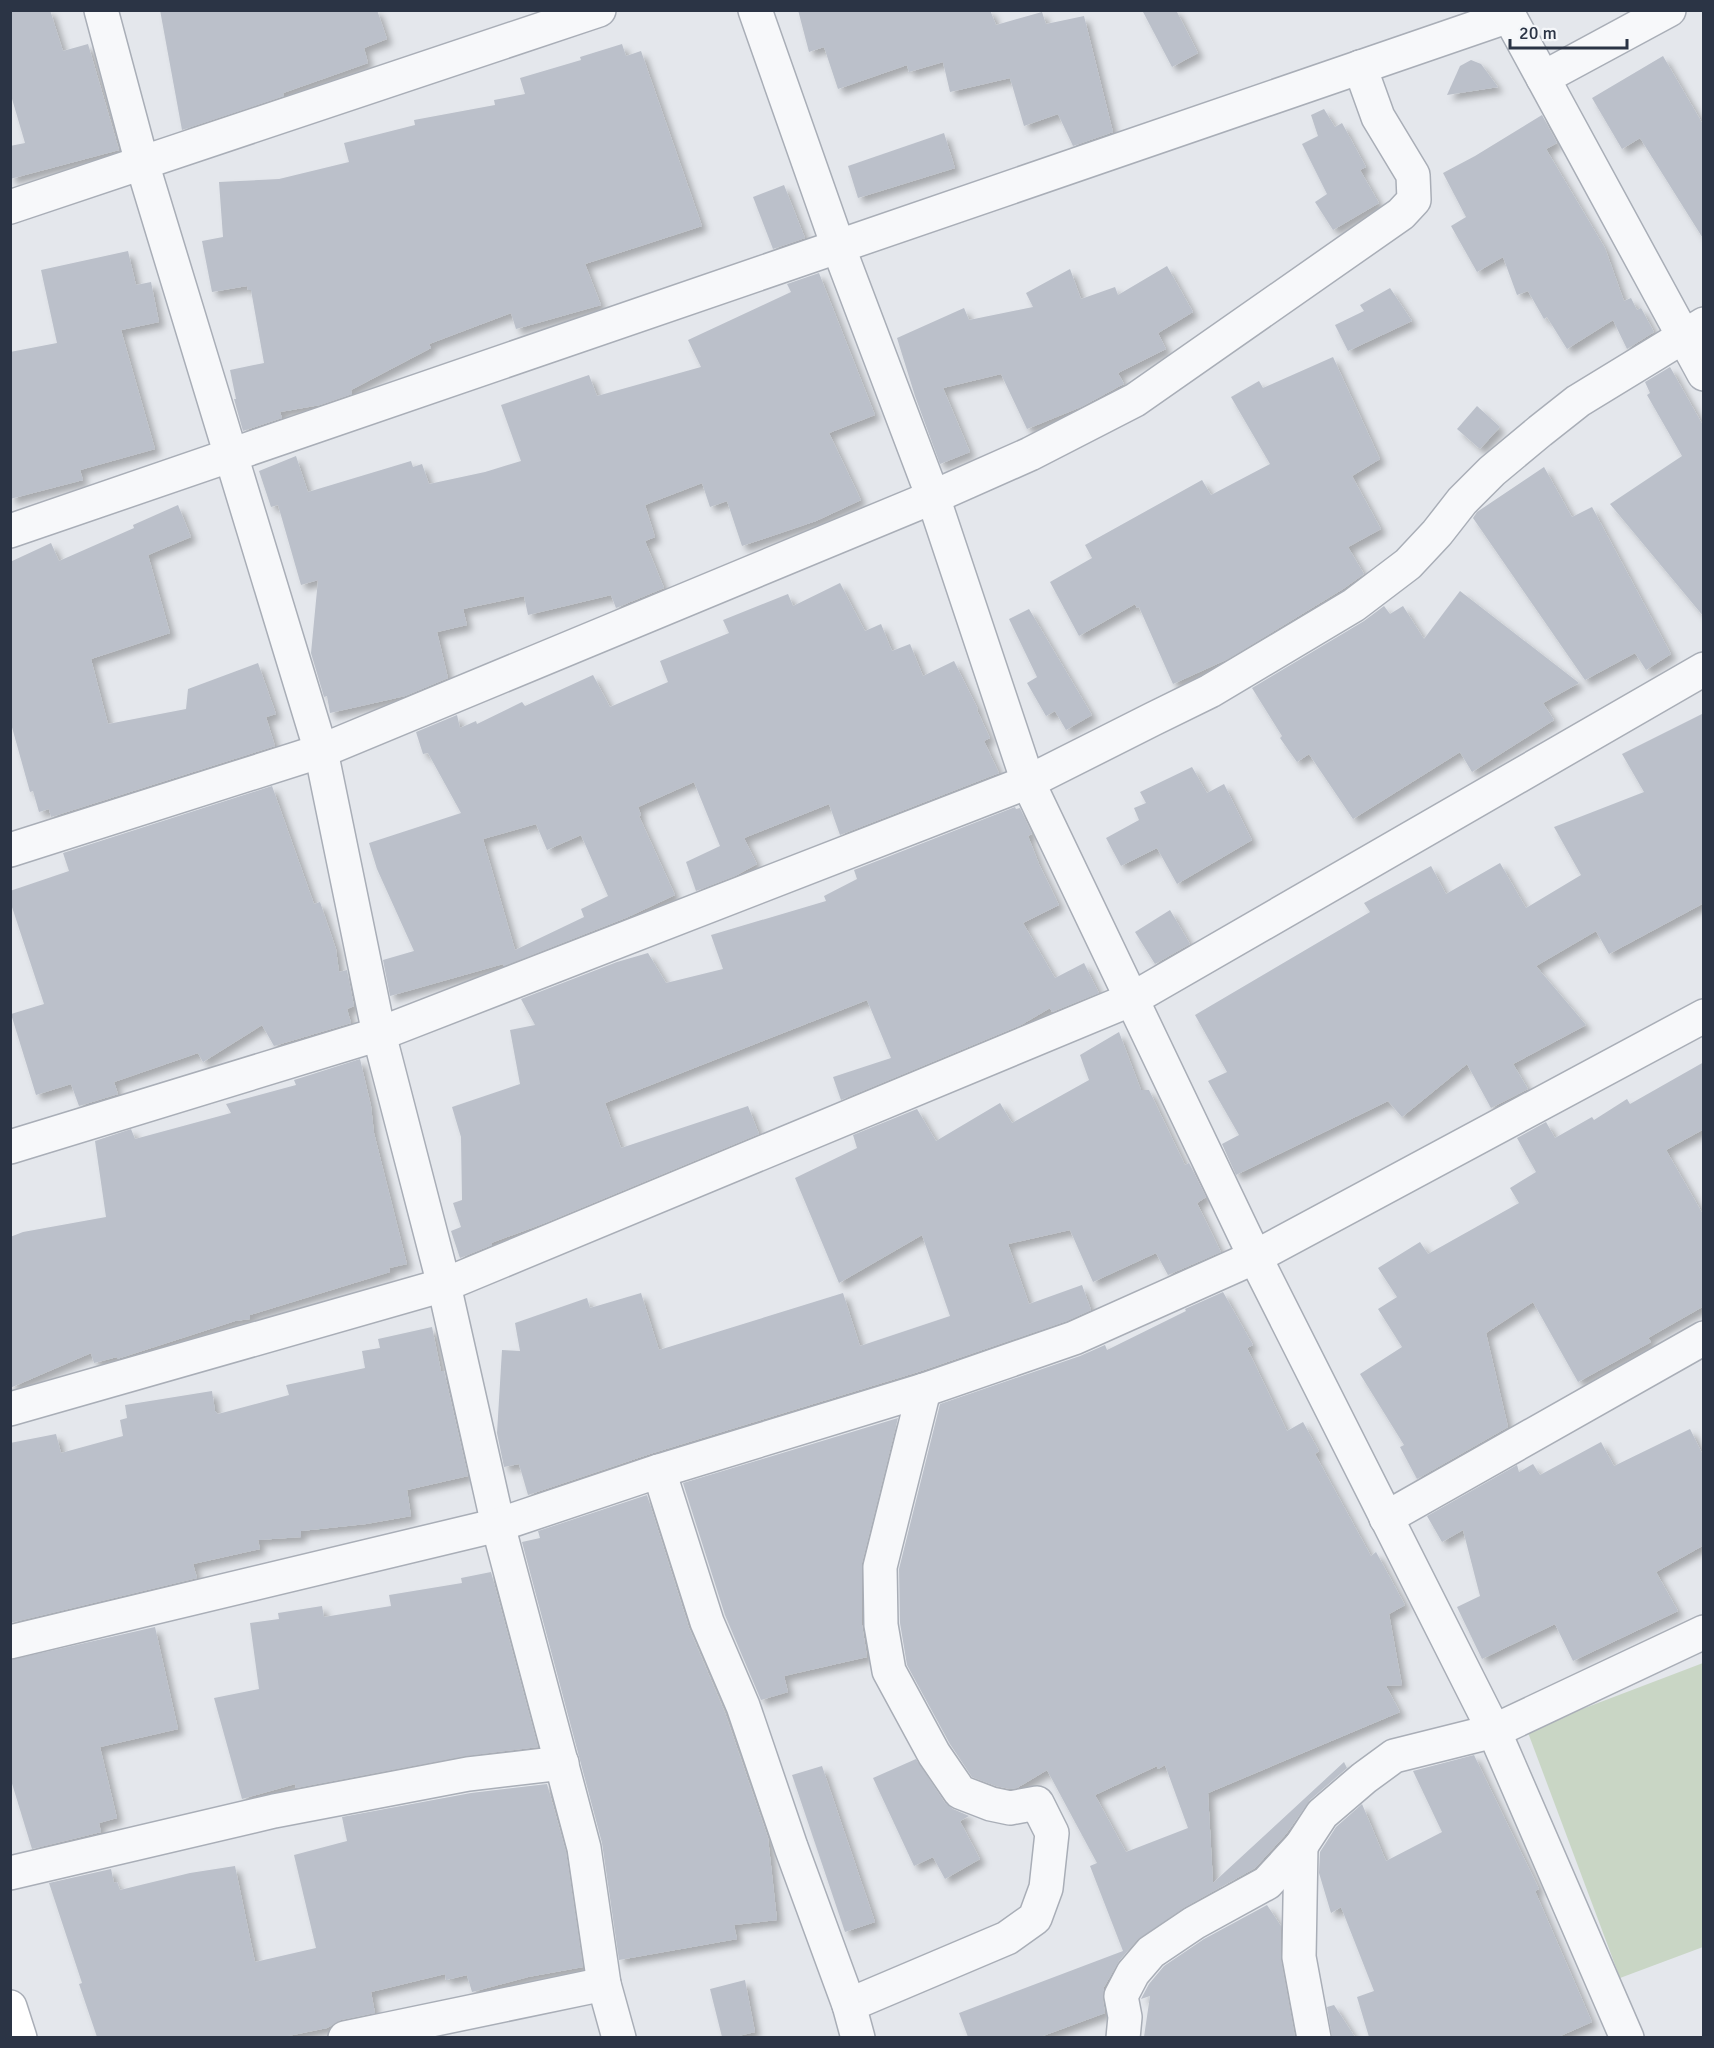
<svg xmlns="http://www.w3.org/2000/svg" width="1714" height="2048" font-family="Signika,sans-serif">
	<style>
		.green { fill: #c9d6c5 }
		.building { fill: #bbc0ca; fill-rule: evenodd; filter: url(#shadow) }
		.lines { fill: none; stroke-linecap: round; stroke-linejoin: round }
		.street-casing { stroke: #a9aeb7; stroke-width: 36 }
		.secondary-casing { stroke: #a9aeb7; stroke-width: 36 }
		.street { stroke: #f7f8fa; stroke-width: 33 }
		.secondary { stroke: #fff; stroke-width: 33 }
	</style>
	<defs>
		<filter id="shadow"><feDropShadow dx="5.5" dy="5.5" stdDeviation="3" flood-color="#0004"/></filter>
	</defs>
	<rect width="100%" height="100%" fill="#e4e7ec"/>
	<!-- green -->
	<path class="green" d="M1703,1663V1947L1620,1978L1527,1730Z"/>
	<!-- building -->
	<g class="building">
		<path d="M10,10H50L63,51L88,44L119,150L10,179V146L25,143L10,92Z"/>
		<path d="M160,10H377L387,39L364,48L368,63L283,93L284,96L182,130Z"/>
		<path d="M798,10H990L996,25L1042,12L1046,24L1084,16L1113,132L1073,146L1058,114L1024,126L1010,78L950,92L943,62L909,72L907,65L838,89L824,47L809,52Z"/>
		<path d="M1142,10H1176L1198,53L1172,67Z"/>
		<path d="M622,44L626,56L641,51L702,226L585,264L601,305L516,329L511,313L429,344L431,348L351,390L352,394L320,405L280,412L282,418L243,431L234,399H236L230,370L264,363L251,290H248L247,286L212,292L202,241L223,237L219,182L279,179L349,162L344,143L415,125L414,120L495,105L494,100L525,94L520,78L581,60L580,57Z"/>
		<path d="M1663,56L1704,126V240L1640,138L1622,149L1592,98Z"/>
		<path d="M1471,60L1481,64L1498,87L1447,95L1460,66Z"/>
		<path d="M1324,109L1335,127L1342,123L1366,167L1360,170L1379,203L1333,230L1315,202L1327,194L1302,144L1318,136L1311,115Z"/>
		<path d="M1542,115L1557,143L1546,149L1605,248L1624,301L1631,298L1637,310L1641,308L1654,332L1627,349L1613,320L1567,349L1547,317L1544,319L1528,291L1517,295L1503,257L1477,272L1451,226L1466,217L1443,173L1475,156Z"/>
		<path d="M944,133L955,168L858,198L848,166Z"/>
		<path d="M784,185L805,238L773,249L753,197Z"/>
		<path d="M128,251L136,285L151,282L159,322L121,330L155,449L80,470L83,480L10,499V352L57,343L41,270Z"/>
		<path d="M1167,266L1193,312L1158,333L1166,349L1118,373L1124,384L1118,387L1081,407L1027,429L1001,374L943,388L970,452L940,464L915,396L897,338L964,308L969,320L1033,307L1026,293L1070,269L1081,299L1115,287L1118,295Z"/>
		<path d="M819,273L875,415L829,433L861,500L816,521L742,546L727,501L710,507L702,483L645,505L655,537L645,541L664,588L616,608L611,595L528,615L524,596L463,609L467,625L437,632L448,678L405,696L330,713L327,696L324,697L311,653L318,580L301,585L278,505L271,507L259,471L296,456L308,492L411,461L413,467L422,464L429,484L485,472L521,461L501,405L589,375L597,396L701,367L688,340L791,292L787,284Z"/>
		<path d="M1390,288L1412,321L1348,351L1335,325L1364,311L1360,305Z"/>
		<path d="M1333,357L1380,459L1352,476L1381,529L1348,547L1364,574L1343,589L1228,659L1173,684L1139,607L1137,608L1135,604L1079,636L1050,582L1092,558L1085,545L1202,480L1211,495L1270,464L1231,397L1259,381L1263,388Z"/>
		<path d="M1670,367L1704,427V617L1610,504L1682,456L1647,395L1650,393L1645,382Z"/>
		<path d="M1477,406L1500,427L1480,449L1457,429Z"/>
		<path d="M1544,467L1572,517L1592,507L1671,654L1646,670L1635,653L1585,680L1473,518L1477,512Z"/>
		<path d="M178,505L191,537L148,555L170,633L91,659L108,724L186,709L188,689L258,663L276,714L266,717L275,746L51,817L49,809L39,812L33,791L30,792L10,720V562L51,543L59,561L134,528L133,525Z"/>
		<path d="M840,583L865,631L881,624L892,651L910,644L923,676L954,661L978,709L977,710L990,738L984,741L999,773L840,835L829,804L744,838L757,864L735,876L696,891L686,862L720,846L694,782L638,807L641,815L639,816L675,895L628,917L504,966L503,964L390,996L383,960L414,951L377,869L369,843L461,813L428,753L423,754L416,732L457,715L460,728L476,721L477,724L522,702L525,706L593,675L610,707L668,682L660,661L729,633L723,620L788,594L793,606ZM536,824L547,850L581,835L608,896L581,909L584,917L515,950L483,839Z"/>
		<path d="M1460,591L1579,683L1543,703L1554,720L1472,772L1460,752L1353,819L1309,754L1297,762L1280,738L1282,736L1252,688L1364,621L1384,606L1390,614L1403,606L1424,639Z"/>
		<path d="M1029,609L1092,715L1066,730L1055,711L1046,716L1027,683L1037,677L1009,619Z"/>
		<path d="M1704,713V903L1609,954L1596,931L1536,966L1586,1025L1513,1064L1528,1089L1491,1108L1467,1064L1402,1117L1388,1101L1236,1175L1222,1144L1239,1135L1208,1081L1227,1072L1195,1015L1370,912L1364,903L1431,866L1446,894L1500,863L1526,908L1581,875L1554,827L1644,792L1622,754Z"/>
		<path d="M1192,767L1207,793L1224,784L1252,840L1177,884L1157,848L1121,866L1106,838L1139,820L1134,808L1146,803L1140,792Z"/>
		<path d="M272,786L314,904L320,902L336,949L339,972L347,970L354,1006L347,1009L351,1023L274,1046L262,1025L203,1062L198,1053L114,1082L118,1094L79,1106L71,1084L36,1095L11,1014L44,1004L10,901V891L69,871L63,853Z"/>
		<path d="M1015,807L1016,809L1020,808L1032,834L1028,836L1039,864L1059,905L1023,923L1055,978L1084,963L1099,993L1052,1012L1050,1008L1021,1025L841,1100L833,1077L891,1058L867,1000L605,1103L621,1148L748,1106L759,1134L545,1223L491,1243L492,1245L460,1258L451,1231L461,1227L453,1203L462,1200L461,1137L452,1107L520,1084L510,1030L535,1025L521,999L617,962L648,953L666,983L723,969L711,935L826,901L824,896L857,879L854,870Z"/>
		<path d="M1170,910L1190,944L1155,964L1135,932Z"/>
		<path d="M1119,1032L1141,1090H1149L1185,1165L1189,1163L1206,1197L1197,1203L1221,1252L1168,1275L1156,1253L1093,1282L1070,1230L1008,1244L1029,1304L1082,1285L1091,1310L1067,1321L918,1372L653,1453L528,1495L519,1464L504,1467L497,1433L502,1350L520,1351L515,1323L587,1298L590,1308L641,1293L659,1350L843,1293L860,1346L950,1316L922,1235L839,1283L795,1178L857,1148L853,1135L917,1109L936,1141L1000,1103L1012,1123L1089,1080L1080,1055Z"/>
		<path d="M360,1059L371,1106L374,1133L407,1264L389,1268L390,1272L250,1315V1319L235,1321L117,1359V1357L94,1363L91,1353L10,1388V1237L23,1232L106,1217L95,1141L131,1129L135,1139L231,1113L226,1104L296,1085L294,1080Z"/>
		<path d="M1704,1062V1129L1666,1150L1704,1216V1306L1648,1338L1651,1342L1578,1382L1533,1302L1486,1333L1508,1427L1417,1479L1400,1447L1404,1445L1360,1374L1402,1347L1378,1309L1397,1297L1378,1268L1420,1242L1428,1254L1519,1203L1510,1188L1536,1172L1517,1138L1546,1122L1555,1138L1592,1117L1594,1120L1627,1099L1630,1104Z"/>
		<path d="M1223,1292L1253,1345L1247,1348L1287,1431L1303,1422L1319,1451L1315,1454L1371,1556L1376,1552L1405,1605L1389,1614L1402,1685L1386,1686L1400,1712L1208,1793L1213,1883L1344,1762L1347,1768L1310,1800L1286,1834L1255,1868L1185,1907L1137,1940L1119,1961L1104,1987L1103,2000L1105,2013L1040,2037H968L959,2013L1123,1951L1090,1866L1097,1863L1047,1770L1017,1788L1010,1789L996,1786L972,1777L950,1744L907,1665L900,1623L899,1569L940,1404L1080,1356L1105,1345L1107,1350L1186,1311L1185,1309ZM1165,1765L1188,1828L1126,1852L1095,1795L1157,1766L1158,1769Z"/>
		<path d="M432,1327L441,1371H444L468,1476L407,1490L411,1516L366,1524L301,1531V1537L258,1540L260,1549L193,1564L197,1578L10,1623V1443L56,1434L61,1453L123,1436L120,1420L127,1418L125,1405L212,1391L215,1411L218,1414L289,1395L286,1385L365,1368L362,1351L380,1348L378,1339Z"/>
		<path d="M898,1418L862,1563V1625L867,1657L784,1676L788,1692L761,1700L725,1615L683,1483Z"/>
		<path d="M1690,1429L1704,1457V1545L1656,1572L1678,1611L1573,1661L1555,1624L1482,1659L1457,1607L1480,1596L1463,1530L1442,1542L1427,1516L1517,1465L1519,1472L1533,1464L1540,1475L1601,1442L1614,1466Z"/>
		<path d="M647,1495L689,1628L725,1713L768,1838L777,1920L734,1925L737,1939L619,1960L602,1843L522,1542L540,1538L538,1531Z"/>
		<path d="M491,1572L538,1747L465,1756L296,1788L295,1784L242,1799L214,1698L259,1689L250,1623L279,1619L278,1613L322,1606L324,1617L391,1606L389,1595L462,1583L461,1578Z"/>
		<path d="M155,1627L178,1729L100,1747L117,1818L99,1823L101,1832L32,1849L10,1777V1660Z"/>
		<path d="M1474,1755L1539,1889L1535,1891L1592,2022L1558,2037H1369L1357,1997L1374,1991L1341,1907L1331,1913L1319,1873L1320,1852L1336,1827L1362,1804L1386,1861L1442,1832L1413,1771Z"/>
		<path d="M916,1759L945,1803L953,1809L969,1816L960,1821L980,1859L945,1879L933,1857L914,1866L873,1778Z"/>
		<path d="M822,1766L875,1922L845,1932L792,1775Z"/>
		<path d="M547,1784L566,1852L583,1967L528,1977L472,1992L467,1975L446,1980L445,1974L371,1992L375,2013L341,2020L327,2028L283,2037H97L79,1984L82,1983L49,1883L111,1869L114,1883L117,1882L120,1890L190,1873L235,1866L255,1962L316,1948L294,1855L347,1841L342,1817L471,1793Z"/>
		<path d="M1267,1905L1281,1926V1960L1295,2037H1144L1150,1996L1141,1999L1149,1984L1164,1966L1204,1939Z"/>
		<path d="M745,1980L755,2032L734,2037H722L710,1989Z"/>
		<path d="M1334,2005L1355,2037H1332L1327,2007Z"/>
	</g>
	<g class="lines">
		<defs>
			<g id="street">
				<path d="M101,10L142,163L321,751L379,1034L444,1285L498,1525L584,1848L604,1984L619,2038"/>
				<path d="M755,10L838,246L933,497L1028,782L1255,1257L1494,1731L1627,2038"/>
				<path d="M1506,10L1704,374"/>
				<path d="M1543,78L1669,10"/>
				<path d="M10,207L599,10"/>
				<path d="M10,531L1509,16"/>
				<path d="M10,850L321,751L933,497L1030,454L1135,400L1401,214L1414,200L1413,175L1378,117L1360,67"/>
				<path d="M10,1147L379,1034L1028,782L1153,719L1210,691L1354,605L1408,564L1437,533L1462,501L1492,471L1540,431L1578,401L1704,324"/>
				<path d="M10,1409L444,1285L1132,999L1704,669"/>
				<path d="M659,1471L707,1622L743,1706L791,1847L849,2005L858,2038"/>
				<path d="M1386,1518L1704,1338"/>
				<path d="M10,1642L498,1525L659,1471L924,1390L1074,1338L1255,1257L1704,1016"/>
				<path d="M1301,1846L1299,1957L1314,2038"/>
				<path d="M10,1873L274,1811L468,1774L562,1763"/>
				<path d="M849,2005L1007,1938L1035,1918L1046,1888L1052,1833L1037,1803L1010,1808L991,1804L960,1792L934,1754L889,1671L881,1625L880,1567L924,1390"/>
				<path d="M345,2038L604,1984"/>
				<path d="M1123,2038L1125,2017L1121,1996L1133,1973L1151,1952L1194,1923L1267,1883L1301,1846L1322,1814L1364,1778L1394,1756L1494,1731L1704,1632"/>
			</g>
			<path id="secondary" d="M10,2007L20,2038"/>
		</defs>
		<!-- street casing -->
		<use href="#street" class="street-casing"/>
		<!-- secondary casing -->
		<use href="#secondary" class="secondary-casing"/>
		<!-- street -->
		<use href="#street" class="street"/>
		<!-- secondary -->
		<use href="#secondary" class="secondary"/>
	</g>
	<!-- border -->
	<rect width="1714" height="2048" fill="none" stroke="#2b3445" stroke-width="24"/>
	<!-- scale -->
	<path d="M1510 39v9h117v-9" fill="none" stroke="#2b3445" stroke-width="3"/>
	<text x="1519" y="39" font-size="18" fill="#2b3445" stroke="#f4f6f9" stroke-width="4.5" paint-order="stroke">20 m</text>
</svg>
